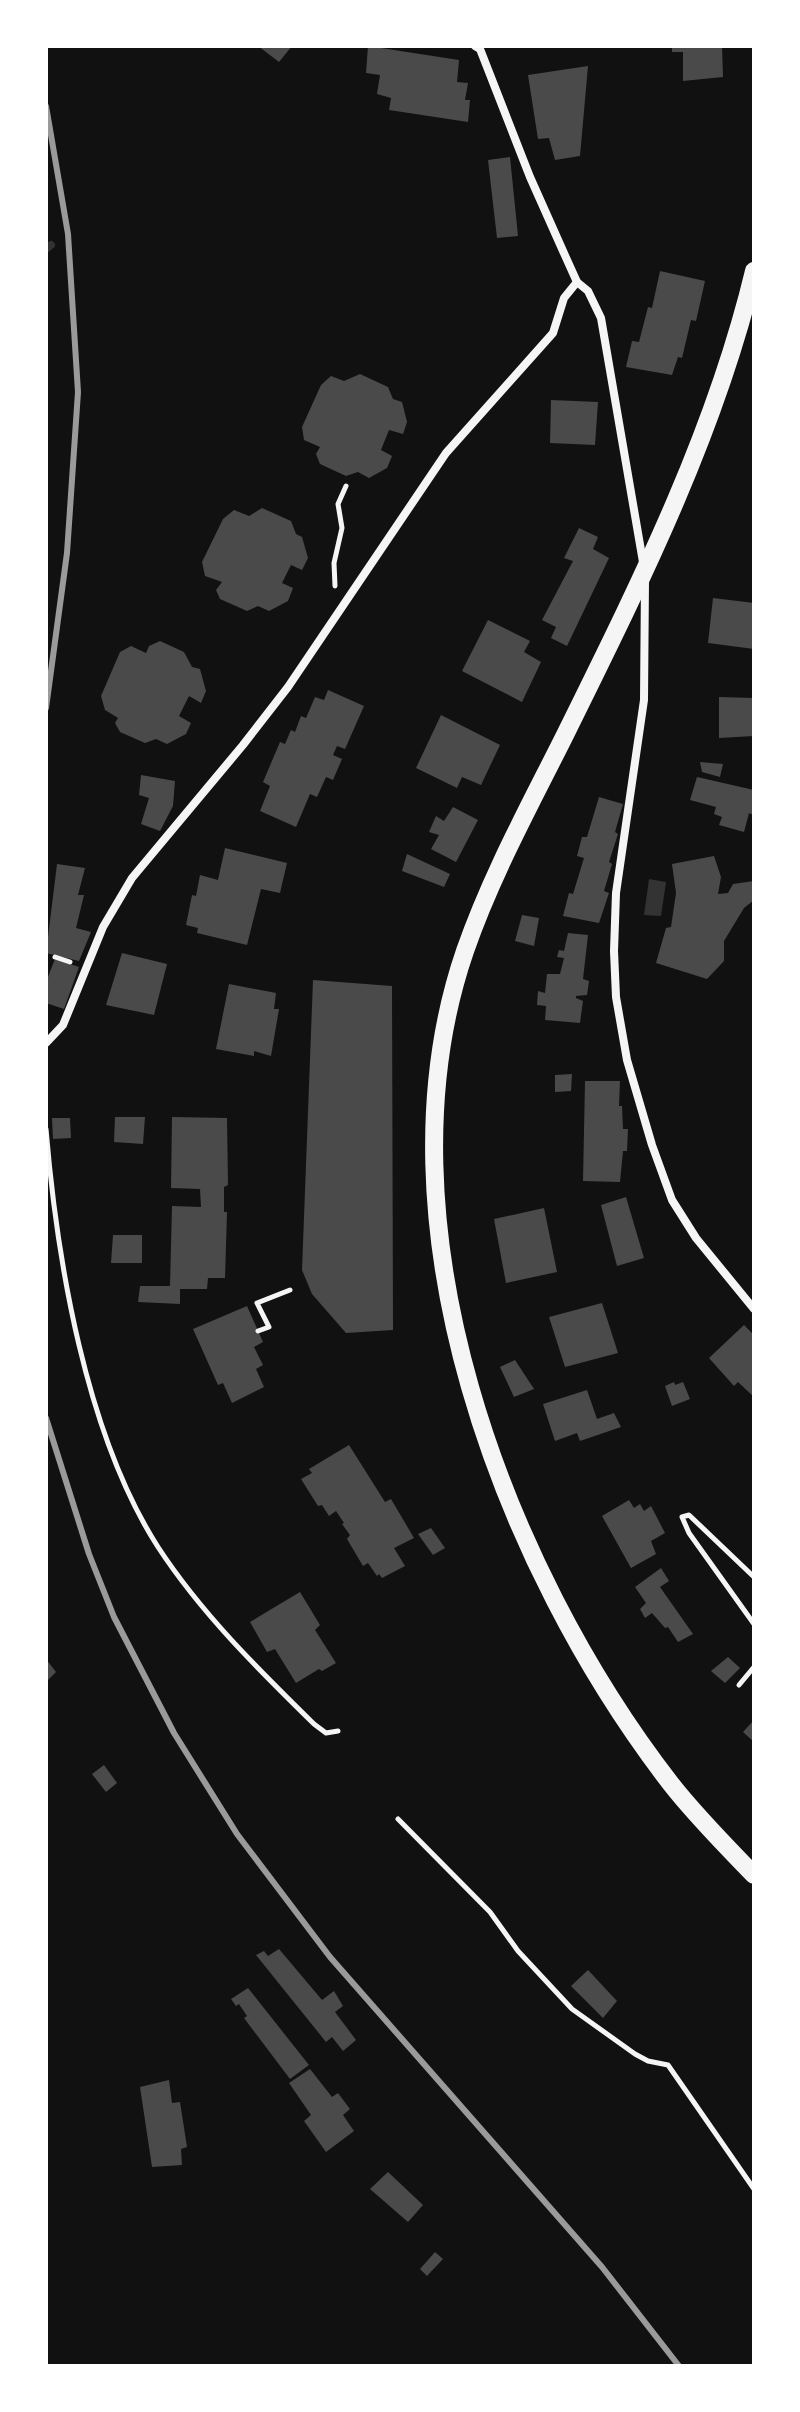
<svg xmlns="http://www.w3.org/2000/svg" width="800" height="2412" font-family="Inter,sans-serif">
	<style>
		.water { fill: #333 }
		.lines { fill: none; stroke-linecap: round; stroke-linejoin: round }
		.stream { stroke: #333; stroke-width: 8 }
		.building { fill: #4a4a4a }
		.path { stroke: #f5f5f5; stroke-width: 5 }
		.minor { stroke: #f5f5f5; stroke-width: 8 }
		.primary { stroke: #f5f5f5; stroke-width: 18 }
		.rail { stroke: #9a9a9a; stroke-width: 6 }
	</style>
	<rect width="100%" height="100%" fill="#111"/>
	<!-- water -->
	<path class="water" d="M649,879L666,882L661,916L644,915Z"/>
	<g class="lines">
		<!-- stream -->
		<path class="stream" d="M46,249L51,245"/>
	</g>
	<!-- building -->
	<g class="building">
		<path d="M258,46H292L279,62Z"/>
		<path d="M368,46L459,60L457,82L468,83L465,100H470L468,122L389,110L391,98L377,94L380,75L366,73Z"/>
		<path d="M672,46H722L723,77L683,81V52H672Z"/>
		<path d="M588,66L580,156L555,160L549,138L538,139L528,75Z"/>
		<path d="M510,157L518,236L497,238L488,160Z"/>
		<path d="M660,271L705,281L696,321L691,320L682,358L678,357L672,375L626,367L632,341L639,342L648,307L652,308Z"/>
		<path d="M360,374L388,387L393,399L402,402L407,422L403,434L389,430L381,450L392,456L387,468L369,478L358,472L346,476L320,464L316,454L320,447L304,440L302,427L321,385L331,376L344,381Z"/>
		<path d="M551,400L598,402L595,445L550,443Z"/>
		<path d="M262,508L291,521L296,534L302,537L308,558L302,570L291,565L282,583L293,588L288,601L269,611L258,606L247,611L220,599L216,590L222,582L205,576L202,562L223,519L234,510L249,516Z"/>
		<path d="M579,528L598,537L593,549L609,558L567,646L551,638L556,627L542,620L573,561L564,558Z"/>
		<path d="M713,598L754,603V649L708,643Z"/>
		<path d="M488,620L530,641L524,652L541,662L522,702L462,671Z"/>
		<path d="M160,641L184,652L192,667L200,669L206,691L201,703L189,696L179,716L191,723L186,734L167,744L156,739L145,743L120,732L115,723L118,718L105,710L101,696L120,652L131,646L146,653L149,646Z"/>
		<path d="M328,690L364,706L345,749L337,746L333,755L342,759L333,780L326,777L317,797L310,794L296,827L260,811L270,786L263,782L280,742L285,744L291,730L295,732L301,716L306,718L315,697L324,700Z"/>
		<path d="M719,697L754,698V736L719,738Z"/>
		<path d="M441,715L500,745L481,785L462,777L457,788L416,768Z"/>
		<path d="M700,762L723,764L720,777L702,772Z"/>
		<path d="M141,775L175,781L173,806L160,831L141,824L149,798L139,795Z"/>
		<path d="M697,777L754,790L753,815L749,813L744,832L719,825L722,817L714,814L716,807L690,800Z"/>
		<path d="M599,797L623,804L615,832L618,834L609,862L612,864L604,891L609,893L599,923L563,916L569,893L573,894L584,858L577,856L582,837H587Z"/>
		<path d="M453,807L478,820L456,862L431,849L439,835L429,832L436,816L444,821Z"/>
		<path d="M225,848L287,863L280,893L261,889L247,945L197,933L198,928L186,925L192,895L196,896L200,875L218,880Z"/>
		<path d="M407,854L450,874L444,887L402,871Z"/>
		<path d="M714,856L721,877L718,894L728,893L733,884L754,881V900L744,908L724,941V961L707,979L656,963L666,928L671,927L676,893L672,864Z"/>
		<path d="M57,864L85,868L78,895H84L76,928L91,932L79,961L46,953Z"/>
		<path d="M522,915L539,918L534,946L515,941Z"/>
		<path d="M568,933L588,935L583,979L589,981L587,995L576,996V998L583,1001L580,1023L545,1020L546,1006L537,1005L538,991L545,993L547,974H560L564,958L557,957L559,950L564,951Z"/>
		<path d="M122,953L167,964L154,1015L106,1005Z"/>
		<path d="M55,959L79,967L64,1009L46,1003V982Z"/>
		<path d="M313,980L392,986L393,1330L346,1333L312,1294L302,1270Z"/>
		<path d="M229,984L276,993L274,1009H279L271,1056L254,1051V1056L216,1049Z"/>
		<path d="M572,1074L571,1091L555,1092V1075Z"/>
		<path d="M585,1081H620L619,1106H622L623,1129H628L627,1151H623L620,1182L583,1181Z"/>
		<path d="M115,1117H145L143,1144L114,1142Z"/>
		<path d="M172,1117L227,1118L228,1185L224,1187V1212H227L225,1278H208L207,1289H180V1304L138,1302L140,1286H170L172,1206L201,1207L200,1189L171,1188Z"/>
		<path d="M52,1118H70L71,1138L53,1139Z"/>
		<path d="M626,1197L644,1258L617,1266L601,1205Z"/>
		<path d="M544,1208L557,1272L506,1283L494,1219Z"/>
		<path d="M113,1235H142V1263H111Z"/>
		<path d="M602,1303L618,1353L565,1367L549,1317Z"/>
		<path d="M247,1306L263,1342L254,1347L263,1365L256,1369L264,1387L232,1403L223,1383L218,1385L193,1329Z"/>
		<path d="M744,1325L754,1335V1397L738,1382L734,1386L709,1358Z"/>
		<path d="M515,1360L534,1389L514,1397L500,1367Z"/>
		<path d="M674,1382L675,1385L683,1382L690,1399L672,1406L665,1386Z"/>
		<path d="M587,1390L597,1419L614,1413L621,1427L580,1441L577,1433L555,1441L543,1404Z"/>
		<path d="M349,1445L385,1502L391,1499L414,1538L394,1548L405,1566L382,1578L379,1574L377,1576L368,1563L363,1566L347,1539L350,1535L342,1524L344,1523L336,1511L329,1516L322,1505L318,1506L301,1479L312,1473L309,1469Z"/>
		<path d="M629,1500L634,1508L640,1504L644,1511L651,1506L665,1533L651,1541L656,1554L631,1568L602,1516Z"/>
		<path d="M431,1528L445,1548L433,1555L418,1534Z"/>
		<path d="M661,1568L669,1581L660,1587L693,1634L678,1642L668,1627L665,1628L652,1613L645,1618L640,1609L646,1603L635,1587Z"/>
		<path d="M300,1592L320,1625L315,1630L336,1663L322,1671L319,1669L296,1683L275,1649L267,1652L250,1622Z"/>
		<path d="M728,1657L740,1668L725,1683L711,1671Z"/>
		<path d="M46,1659L56,1672L46,1682Z"/>
		<path d="M754,1720V1742L743,1732Z"/>
		<path d="M104,1765L117,1783L106,1792L92,1774Z"/>
		<path d="M279,1949L322,2000L334,1991L343,2006L335,2012L356,2040L343,2051L332,2037L326,2042L256,1955L264,1951L268,1956Z"/>
		<path d="M588,1970L617,2001L603,2018L571,1986Z"/>
		<path d="M248,1988L309,2065L290,2079L244,2018L247,2016L239,2004L236,2006L231,1999Z"/>
		<path d="M310,2069L332,2097L338,2093L350,2109L343,2115L354,2131L326,2152L304,2121L311,2115L289,2083Z"/>
		<path d="M169,2080L172,2103L180,2102L187,2147L181,2149L182,2165L152,2167L140,2087Z"/>
		<path d="M388,2172L423,2205L408,2222L370,2189Z"/>
		<path d="M435,2252L443,2259L427,2276L420,2269Z"/>
	</g>
	<g class="lines">
		<!-- path -->
		<g class="path">
			<path d="M335,586L334,563L342,528L338,504L346,486"/>
			<path d="M55,957L70,962"/>
			<path d="M46,1129C57,1261 86,1435 158,1547C201,1613 258,1669 314,1724L326,1733L338,1731"/>
			<path d="M258,1331L269,1327L257,1303L290,1290"/>
			<path d="M754,1577L689,1515L682,1517L689,1533L754,1624"/>
			<path d="M739,1685L754,1667"/>
			<path d="M398,1819L490,1912L518,1951L572,2009L635,2054L648,2061L668,2065L754,2189"/>
		</g>
		<!-- minor -->
		<g class="minor">
			<path d="M475,46L480,49L530,177L563,251L577,282L588,291L601,318L643,562"/>
			<path d="M645,580L644,700L616,893L614,951L616,997L627,1060L652,1145L672,1200L696,1238L754,1309"/>
			<path d="M46,1043L63,1025L103,927L132,878L243,745L288,687L446,453L553,333L564,298L577,282"/>
		</g>
		<!-- primary -->
		<path class="primary" d="M754,271C715,434 639,585 565,735C530,805 491,876 465,951C372,1221 503,1567 671,1784C696,1816 725,1845 754,1875"/>
		<!-- rail -->
		<g class="rail">
			<path d="M46,106L68,234L78,392L67,553L46,708"/>
			<path d="M46,1418L89,1554L114,1617L174,1733L237,1834L330,1957L602,2267L679,2366"/>
		</g>
	</g>
	<!-- border -->
	<rect width="800" height="2412" fill="none" stroke="#ffffff" stroke-width="96"/>
</svg>
